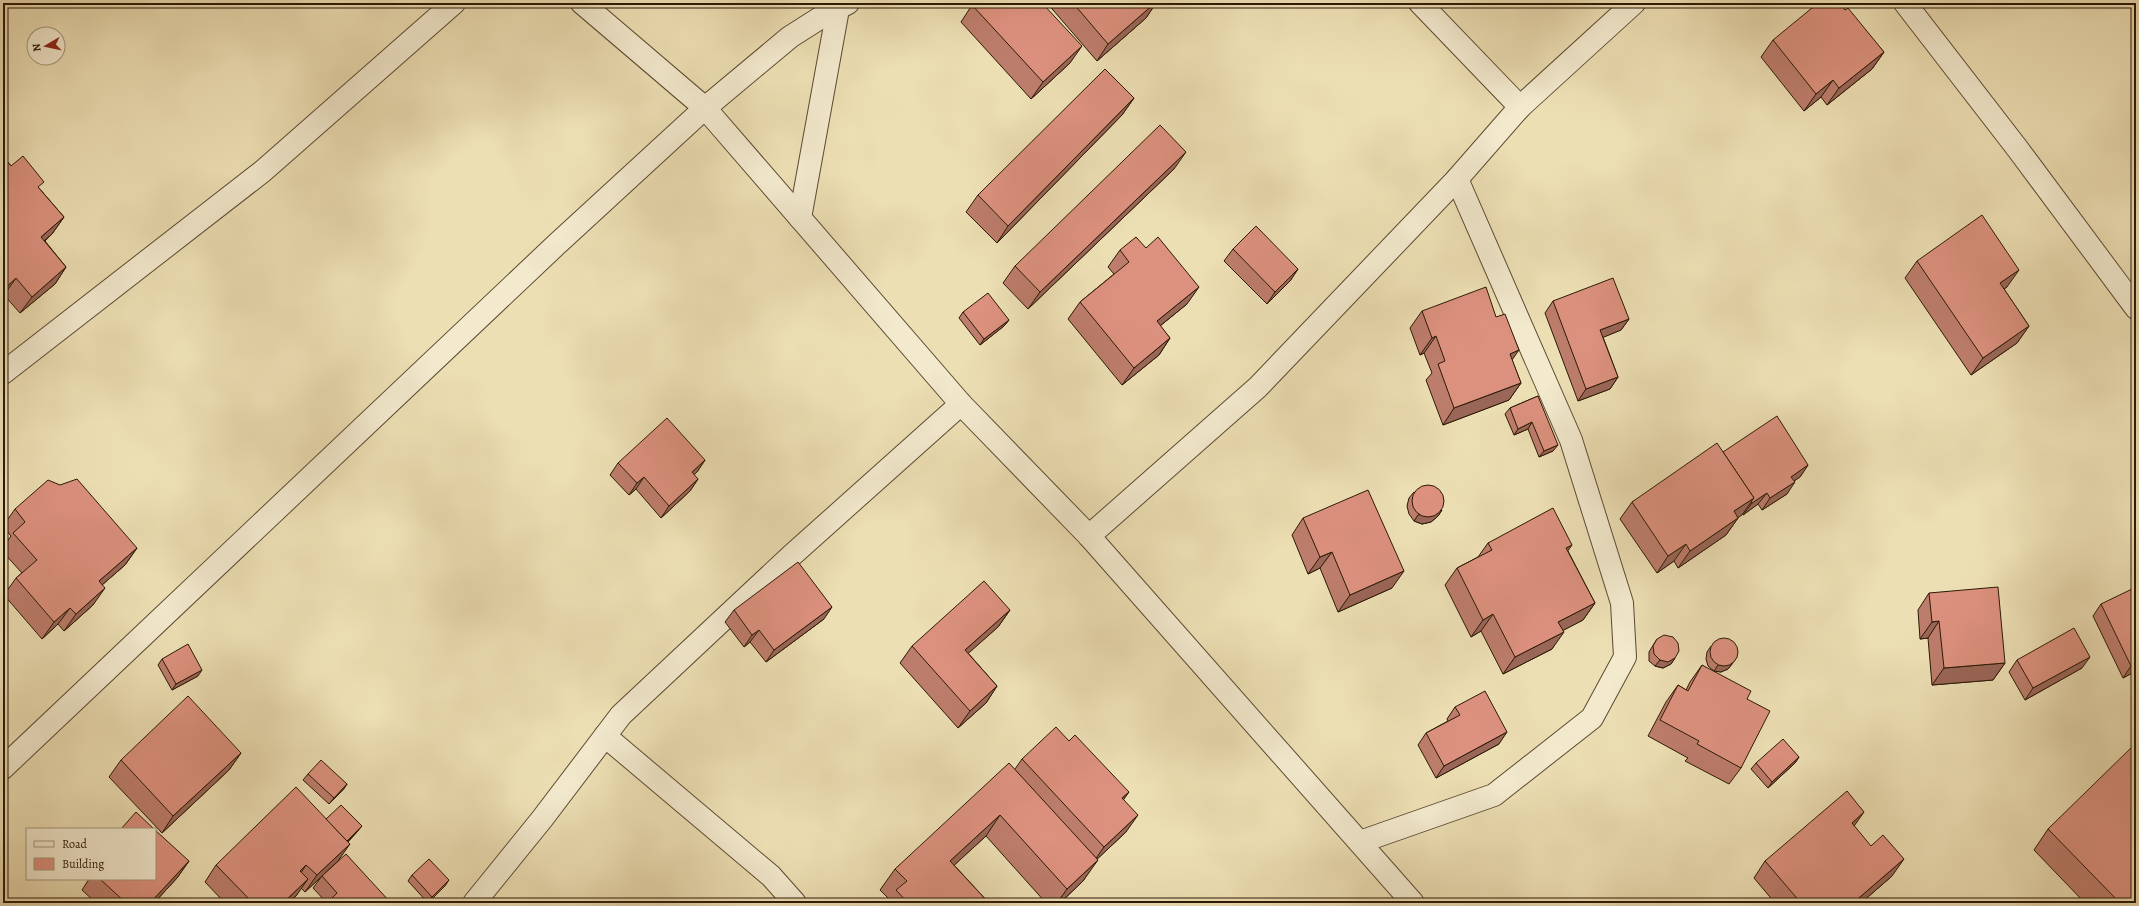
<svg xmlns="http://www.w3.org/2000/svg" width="2139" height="906" font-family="Alegreya,serif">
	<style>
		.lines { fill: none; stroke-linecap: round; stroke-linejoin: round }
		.minor-casing { stroke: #5c4a31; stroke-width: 24 }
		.minor { stroke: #f3eace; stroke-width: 22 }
		.wall { fill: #bd7d6c; stroke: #2b1905 }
		.shaded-wall { fill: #9a6658; stroke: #2b1905 }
		.building { fill: #dc917e; stroke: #2b1905 }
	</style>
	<rect width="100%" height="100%" fill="#eddfb4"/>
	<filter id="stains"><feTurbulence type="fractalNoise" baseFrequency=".005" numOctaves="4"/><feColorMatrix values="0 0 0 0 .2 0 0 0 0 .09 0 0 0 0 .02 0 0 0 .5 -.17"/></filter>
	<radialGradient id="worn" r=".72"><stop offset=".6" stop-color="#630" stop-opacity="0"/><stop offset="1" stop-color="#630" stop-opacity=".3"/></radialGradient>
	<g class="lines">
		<defs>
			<g id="minor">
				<path d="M582,3L705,108L961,404L1089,536L1413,903"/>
				<path d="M1420,3L1520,107"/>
				<path d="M1905,3L2017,148L2136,308"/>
				<path d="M800,218L838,9"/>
				<path d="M3,373L263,171L454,3"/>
				<path d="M1089,536L1258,387L1457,179L1520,107L1634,3"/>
				<path d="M605,736L771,876L795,903"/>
				<path d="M3,768L557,244L705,108L790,37L823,16L848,3"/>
				<path d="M1360,842L1494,795L1592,718L1625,657L1622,603L1571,440L1457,179"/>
				<path d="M474,903L542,819L621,715L791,556L961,404"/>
			</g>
		</defs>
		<!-- minor casing -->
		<use href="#minor" class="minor-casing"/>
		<!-- minor -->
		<use href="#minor" class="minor"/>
	</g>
	<!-- wall -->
	<g class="wall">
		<path d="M1047,3H1156L1146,18L1097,61Z"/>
		<path d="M972,5L1070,63L1031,99L961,22Z"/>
		<path d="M1845,10L1884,52L1872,69L1827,105L1821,97L1804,111L1761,57L1773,40Z"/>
		<path d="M1134,98L1122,115L997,243L966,212L978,195Z"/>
		<path d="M3,156L11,166L39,188L64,217L52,234L45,241L66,267L55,284L20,313L4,295L3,296Z"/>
		<path d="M1174,169L1028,309L1003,283L1015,266Z"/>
		<path d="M1233,249L1298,269L1290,281L1267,304L1224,261Z"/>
		<path d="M1120,250L1187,304L1160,326L1170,338L1159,355L1122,385L1068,319L1080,302L1114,274L1108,267Z"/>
		<path d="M1917,261L2007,287L2004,289L2029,326L2017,343L1971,375L1905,278Z"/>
		<path d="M1553,301L1629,319L1621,330L1603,337L1618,377L1610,389L1578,401L1545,313Z"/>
		<path d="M1422,311L1512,360L1521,383L1509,400L1443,425L1426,380L1432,373L1424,353L1420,355L1410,328Z"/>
		<path d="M963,312L1009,320L1004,326L980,345L959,318Z"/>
		<path d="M1538,396L1553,451L1539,457L1528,429L1514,435L1505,414L1510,408Z"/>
		<path d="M1723,452L1808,465L1800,477L1794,481L1787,494L1762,510L1758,504L1743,515V513L1738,518L1726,535L1678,568L1674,561L1657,573L1620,519L1632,502Z"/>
		<path d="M705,460L697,472L694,475L698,479L690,491L661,518L636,489L629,495L610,475L618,463Z"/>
		<path d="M1414,492L1442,510L1438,516L1431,522L1422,524L1414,521L1409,514L1407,506L1409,498Z"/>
		<path d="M15,509L137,548L125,565L102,585L93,605L64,631L58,624L42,639L4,595L16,578L22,573L3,552V547L11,536L3,526Z"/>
		<path d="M1303,518L1392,588L1338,612L1320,568L1308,574L1292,535Z"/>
		<path d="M1488,543L1568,551L1595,603L1583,620L1563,630L1552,649L1503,674L1481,631L1471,637L1445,585L1457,568L1478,557Z"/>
		<path d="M1929,593L2005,663L1993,680L1932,685L1928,638L1920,639L1918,610Z"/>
		<path d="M2136,597V671L2123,678L2093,616L2101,604Z"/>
		<path d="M734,610L824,619L766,662L750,642L744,647L725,622Z"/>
		<path d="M1010,610L998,627L968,653L997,686L986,703L958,728L900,663L912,646Z"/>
		<path d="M1657,639L1675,658L1671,664L1663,668L1655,666L1649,661V652Z"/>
		<path d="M1711,646L1733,663L1728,669L1721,672L1714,671L1708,666L1706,659L1707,652Z"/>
		<path d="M162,659L198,676L172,690L158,665Z"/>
		<path d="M2017,660L2082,668L2025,700L2009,672Z"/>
		<path d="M1702,665L1747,699L1741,768L1729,784L1685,761L1688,758L1648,736L1666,702L1678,685L1686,690L1690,682Z"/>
		<path d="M1455,707L1499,744L1436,778L1418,745L1426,733L1448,721L1447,719Z"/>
		<path d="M241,753L229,770L162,833L109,777L121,760Z"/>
		<path d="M1799,757L1795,763L1768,788L1751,769L1756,763Z"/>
		<path d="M1022,759L1124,800L1126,832L1097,859L1083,881L1060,903H1046L986,836L954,865L989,903H887L890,900L880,890L895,869L1015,769Z"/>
		<path d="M308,774L347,784L343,790L329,804L303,780Z"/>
		<path d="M326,819L357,832L348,842L338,861L305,892L301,888L296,896L288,903H225L205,882L216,865Z"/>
		<path d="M1854,826L1892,876L1861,903H1775L1754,878L1765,861Z"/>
		<path d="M2048,829L2136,903H2085L2034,850Z"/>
		<path d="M189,861L177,878L154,903H96L82,890L89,879H155Z"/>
		<path d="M412,875L445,886L428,903L408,881Z"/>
		<path d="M322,876L391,903H327L313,888Z"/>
	</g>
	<!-- shaded-wall -->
	<g class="shaded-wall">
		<path d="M1155,3H1156L1146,18L1097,61L1108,44Z"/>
		<path d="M1082,46L1070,63L1031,99L1043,82Z"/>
		<path d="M1884,52L1872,69L1827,105L1839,88Z"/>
		<path d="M1833,80L1821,97L1804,111L1816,94Z"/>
		<path d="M1134,98L1122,115L997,243L1008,226Z"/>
		<path d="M1186,152L1174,169L1028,309L1040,292Z"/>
		<path d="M64,217L52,234L29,254L41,237Z"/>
		<path d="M66,267L55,284L20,313L32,297Z"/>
		<path d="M1298,269L1290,281L1267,304L1275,292Z"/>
		<path d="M2019,270L2007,287L1988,300L2000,283Z"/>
		<path d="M16,278L4,295L3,296V290Z"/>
		<path d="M1199,287L1187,304L1145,338L1157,321Z"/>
		<path d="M1629,319L1621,330L1592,342L1600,330Z"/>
		<path d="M1009,320L1004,326L980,345L984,339Z"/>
		<path d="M2029,326L2017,343L1971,375L1983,358Z"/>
		<path d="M1436,336L1424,353L1420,355L1432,338Z"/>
		<path d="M1170,338L1159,355L1122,385L1134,368Z"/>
		<path d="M1519,350L1507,367L1510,354Z"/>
		<path d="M1618,377L1610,389L1578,401L1586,389Z"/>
		<path d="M1521,383L1509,400L1443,425L1454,408Z"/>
		<path d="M1532,422L1528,429L1514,435L1518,429Z"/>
		<path d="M1558,445L1553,451L1539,457L1544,451Z"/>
		<path d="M705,460L697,472L684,484L692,472Z"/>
		<path d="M1808,465L1800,477L1783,488L1791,477Z"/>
		<path d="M644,477L636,489L629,495L637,483Z"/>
		<path d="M698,479L690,491L661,518L669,506Z"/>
		<path d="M1795,482L1787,494L1762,510L1770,498Z"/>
		<path d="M1767,493L1758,504L1743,515L1752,503Z"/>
		<path d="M1754,498L1742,515L1722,528L1734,511Z"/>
		<path d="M1442,510L1438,516L1431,522L1422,524L1414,521L1418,515Z"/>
		<path d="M1738,518L1726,535L1678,568L1690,551Z"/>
		<path d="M1686,544L1674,561L1657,573L1668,556Z"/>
		<path d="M1572,545L1560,562L1566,548Z"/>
		<path d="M137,548L125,565L87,598L99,581Z"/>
		<path d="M1332,552L1320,568L1308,574L1320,557Z"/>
		<path d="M1404,571L1392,588L1338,612L1350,595Z"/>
		<path d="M105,588L93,605L64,631L76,614Z"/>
		<path d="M1595,603L1583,620L1547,639L1558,622Z"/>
		<path d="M832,607L824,619L766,662L774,650Z"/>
		<path d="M70,608L58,624L42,639L54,622Z"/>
		<path d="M1010,610L998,627L953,667L965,650Z"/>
		<path d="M1493,614L1481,631L1471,637L1483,620Z"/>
		<path d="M1939,621L1928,638L1920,639L1932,622Z"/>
		<path d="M759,630L750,642L744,647L752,635Z"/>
		<path d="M1564,632L1552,649L1503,674L1515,657Z"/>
		<path d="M1737,657L1728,669L1721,672L1714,671L1718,665Z"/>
		<path d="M2090,657L2082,668L2025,700L2033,688Z"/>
		<path d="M1675,658L1671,664L1663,668L1655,666L1660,660Z"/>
		<path d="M2005,663L1993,680L1932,685L1944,668Z"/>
		<path d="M2136,664V671L2123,678L2131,666Z"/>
		<path d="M202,670L198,676L172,690L176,684Z"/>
		<path d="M997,686L986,703L958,728L970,711Z"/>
		<path d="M1507,732L1499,744L1436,778L1444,766Z"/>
		<path d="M241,753L229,770L162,833L173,816Z"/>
		<path d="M1799,757L1795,763L1768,788L1772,782Z"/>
		<path d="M347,784L343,790L329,804L334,798Z"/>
		<path d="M1129,792L1117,809L1122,798Z"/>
		<path d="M1864,812L1852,829V823Z"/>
		<path d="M1000,815L986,836L936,882L950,861Z"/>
		<path d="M1138,815L1126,832L1092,864L1104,847Z"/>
		<path d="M362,826L357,832L339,851L344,845Z"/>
		<path d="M350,844L338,861L305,892L317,875Z"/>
		<path d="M1904,859L1892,876L1861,903H1853Z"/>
		<path d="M1098,860L1083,881L1060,903H1057L1067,889Z"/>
		<path d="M189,861L177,878L154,903H150Z"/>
		<path d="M306,865L295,882L300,871Z"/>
		<path d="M308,879L296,896L288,903H283Z"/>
		<path d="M449,880L445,886L428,903L432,897Z"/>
	</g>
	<!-- building -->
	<g class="building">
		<path d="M975,3H1042L1082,46L1043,82L972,5Z"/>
		<path d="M1073,3H1155L1108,44Z"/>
		<path d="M1818,3H1840L1845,10L1848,8L1884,52L1839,88L1833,80L1816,94L1773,40Z"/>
		<path d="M1105,69L1134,98L1008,226L978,195Z"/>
		<path d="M1160,125L1186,152L1040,292L1015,266Z"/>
		<path d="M3,156L11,166L23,156L44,182L38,187L64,217L41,237L66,267L32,297L16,278L3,290Z"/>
		<path d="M1982,215L2019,270L2000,283L2029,326L1983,358L1917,261Z"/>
		<path d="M1256,226L1298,269L1275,292L1233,249Z"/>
		<path d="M1136,237L1146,248L1158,237L1199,287L1157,321L1170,338L1134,368L1080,302L1129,262L1120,250Z"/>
		<path d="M1613,278L1629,319L1600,330L1618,377L1586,389L1553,301Z"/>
		<path d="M1486,287L1496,317L1505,314L1519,350L1510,354L1521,383L1454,408L1438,364L1445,361L1436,336L1432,338L1422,311Z"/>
		<path d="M988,293L1009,320L984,339L963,312Z"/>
		<path d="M1538,396L1558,445L1544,451L1532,422L1518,429L1510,408Z"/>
		<path d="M1777,416L1808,465L1791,477L1795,482L1770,498L1767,493L1752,503L1751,502L1754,498L1723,452Z"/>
		<path d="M667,418L705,460L692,472L698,479L669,506L644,477L637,483L618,463Z"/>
		<path d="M1717,443L1754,498L1734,511L1738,518L1690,551L1686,544L1668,556L1632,502Z"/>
		<path d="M77,479L137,548L99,581L105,588L76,614L70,608L54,622L16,578L37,560L13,533L25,522L15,509L48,480L60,485Z"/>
		<circle cx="1428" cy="501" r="16"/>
		<path d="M1368,490L1404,571L1350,595L1332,552L1320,557L1303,518Z"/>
		<path d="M1553,508L1572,545L1566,548L1595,603L1558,622L1564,632L1515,657L1493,614L1483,620L1457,568L1492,550L1488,543Z"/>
		<path d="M798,562L832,607L774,650L759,630L752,635L734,610Z"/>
		<path d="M984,581L1010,610L965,650L997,686L970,711L912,646Z"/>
		<path d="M1998,587L2005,663L1944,668L1939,621L1932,622L1929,593Z"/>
		<path d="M2132,589L2136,597V664L2131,666L2101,604Z"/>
		<path d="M2074,628L2090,657L2033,688L2017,660Z"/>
		<path d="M1664,635L1673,637L1678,643L1679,651L1675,658L1668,662L1660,660L1654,654L1653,646L1657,639Z"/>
		<circle cx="1724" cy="652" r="14"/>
		<path d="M188,644L202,670L176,684L162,659Z"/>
		<path d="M1702,665L1751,691L1747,699L1770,711L1741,768L1697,744L1699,741L1660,720L1678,685L1688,691Z"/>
		<path d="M1485,691L1507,732L1444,766L1426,733L1460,715L1455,707Z"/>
		<path d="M188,696L241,753L173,816L121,760Z"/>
		<path d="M1056,727L1069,741L1075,735L1129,792L1122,798L1138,815L1104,847L1022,759Z"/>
		<path d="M1783,739L1799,757L1772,782L1756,763Z"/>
		<path d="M2136,743V903H2120L2048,829Z"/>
		<path d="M321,760L347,784L334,798L308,774Z"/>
		<path d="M1009,763L1098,860L1067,889L1000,815L950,861L989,903H908L896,890L907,881L895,869Z"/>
		<path d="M296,787L350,844L317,875L306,865L300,871L308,879L283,903H273L270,900L267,903H253L216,865Z"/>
		<path d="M1847,791L1864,812L1852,823L1871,846L1883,835L1904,859L1853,903H1801L1765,861Z"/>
		<path d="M341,805L362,826L347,841L326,819Z"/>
		<path d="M136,812L154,829H121Z"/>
		<path d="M155,830L189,861L150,903H126L100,879H155Z"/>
		<path d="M346,854L391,903H333L330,900L337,893L322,876Z"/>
		<path d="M429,859L449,880L432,897L412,875Z"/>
		<path d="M18,898L21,903H12Z"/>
	</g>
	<!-- margin -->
	<rect width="2139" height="906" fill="none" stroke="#eddfb4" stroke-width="16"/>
	<rect x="4" y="4" width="2131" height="898" fill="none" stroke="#2b1905" stroke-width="2"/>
	<rect x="8" y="8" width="2123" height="890" fill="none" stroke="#2b1905"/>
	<!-- legend -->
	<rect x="26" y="828" width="130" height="52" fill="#f3eace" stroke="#a3967e"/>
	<rect x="34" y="841" width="20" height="6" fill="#f3eace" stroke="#a3967e"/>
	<text x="62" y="848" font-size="12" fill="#2b1905">Road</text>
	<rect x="34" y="858" width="20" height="12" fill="#dc917e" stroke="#a3967e"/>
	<text x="62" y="868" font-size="12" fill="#2b1905">Building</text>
	<!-- north arrow -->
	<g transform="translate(46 46) rotate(261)"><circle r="19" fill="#f3eace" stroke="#a3967e"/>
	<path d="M0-3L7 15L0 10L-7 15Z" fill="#8f2418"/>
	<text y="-6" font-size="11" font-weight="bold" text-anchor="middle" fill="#2b1905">N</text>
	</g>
	<rect width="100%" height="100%" filter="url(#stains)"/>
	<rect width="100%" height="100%" fill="url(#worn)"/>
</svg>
